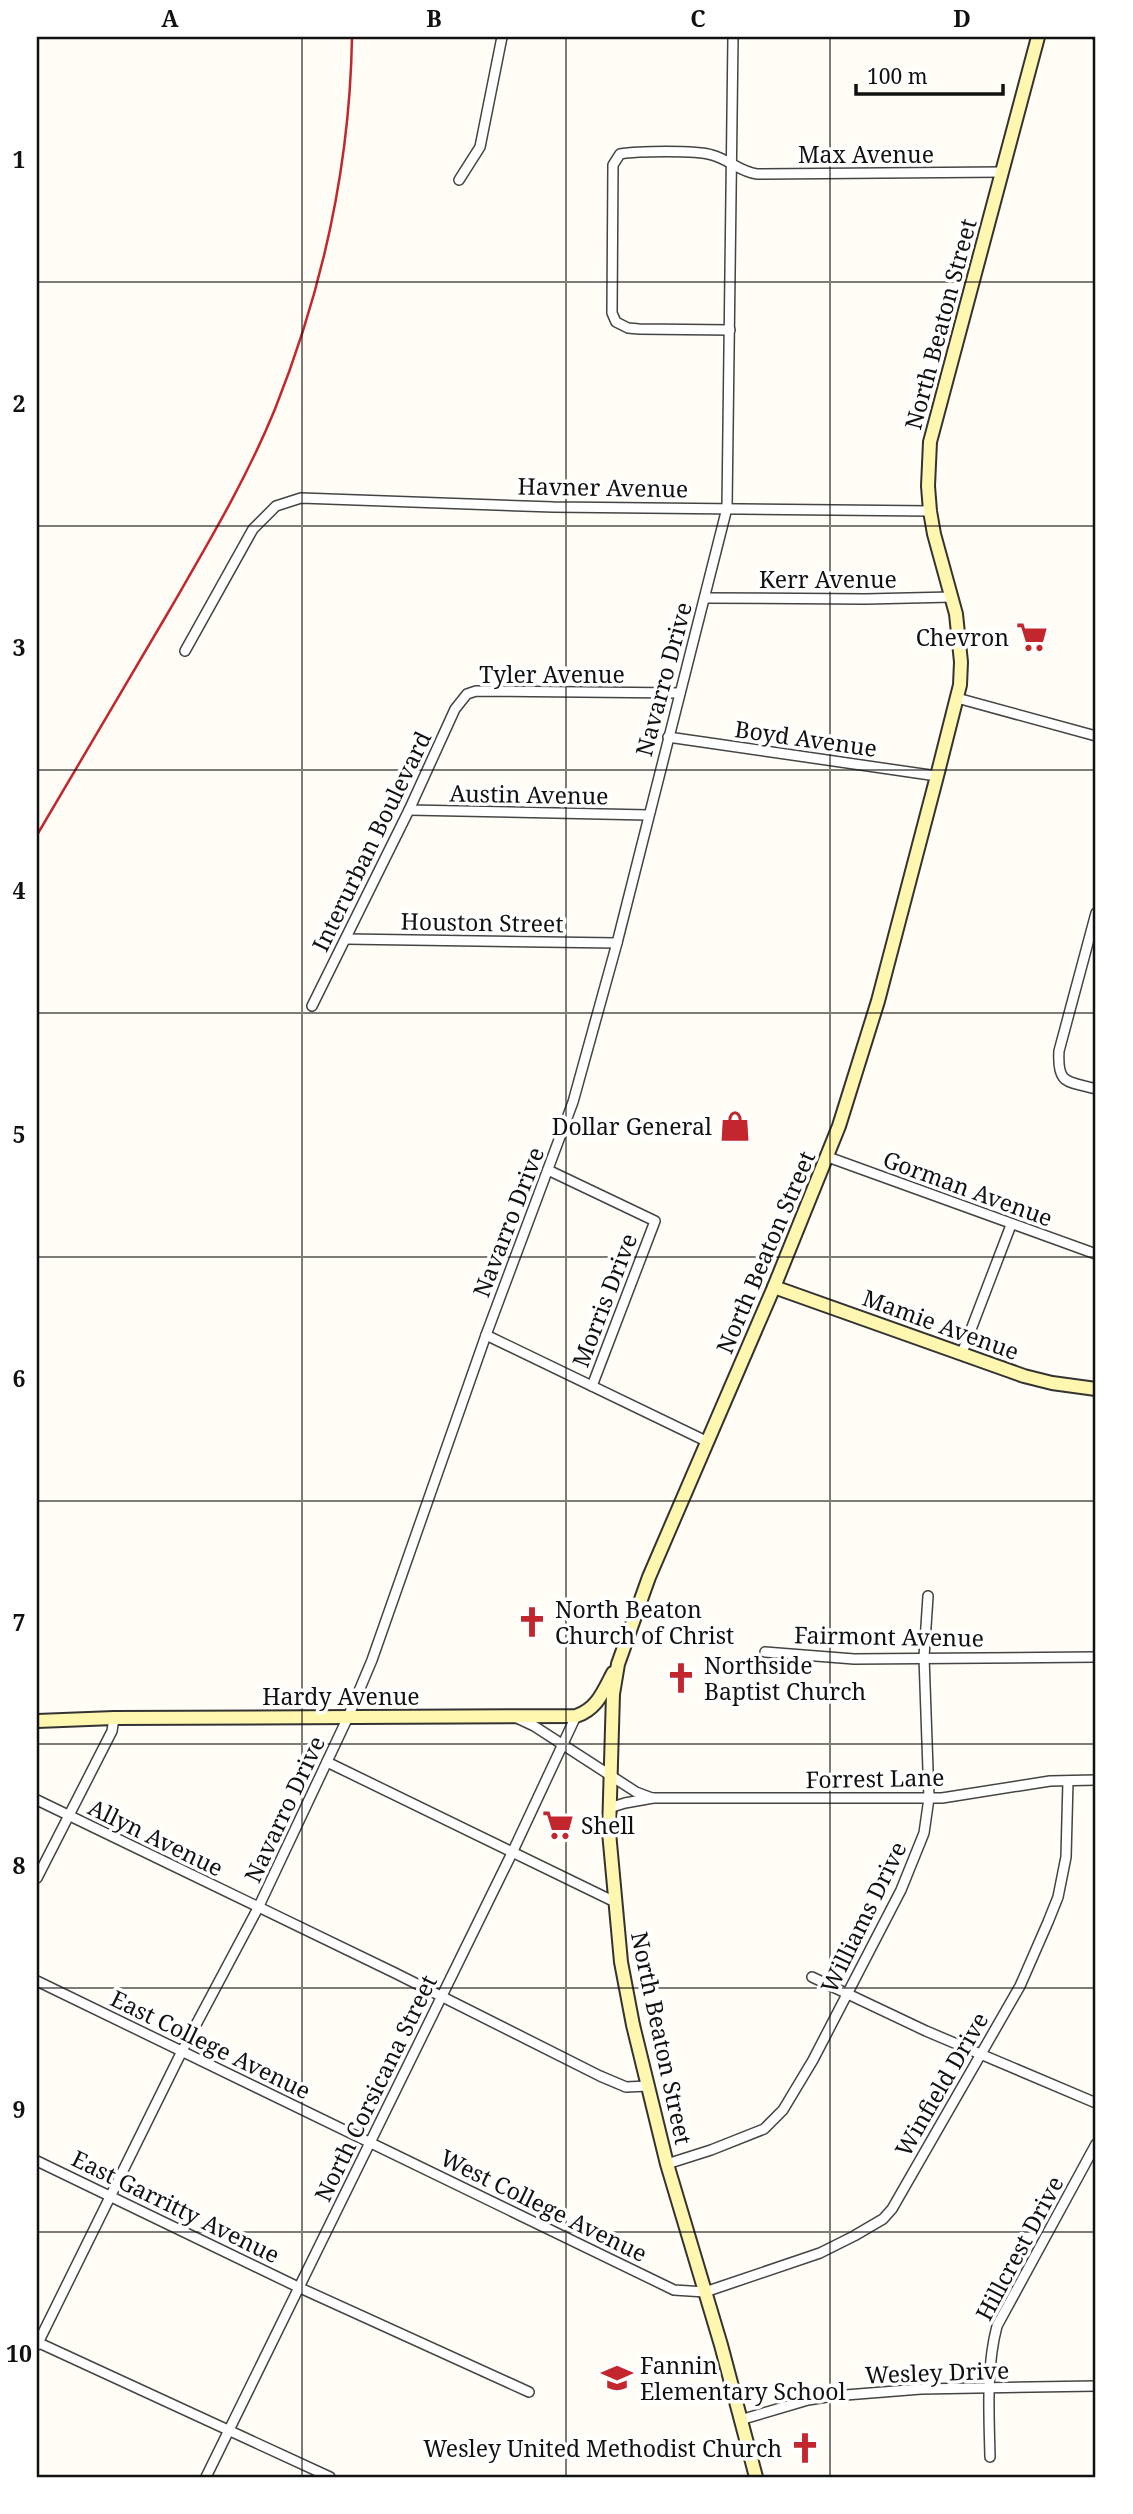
<svg xmlns="http://www.w3.org/2000/svg" width="1133" height="2514" font-family="'Noto Serif',serif">
	<style>
		.lines { fill: none; stroke-linecap: round; stroke-linejoin: round }
		.street-casing { stroke: #444; stroke-width: 12 }
		.secondary-casing { stroke: #333; stroke-width: 16 }
		.street { stroke: #fff; stroke-width: 9 }
		.secondary { stroke: #fff6b0; stroke-width: 12 }
		.rail { stroke: #c4262e; stroke-width: 2.5 }
		.grid { fill: none; stroke: #111; stroke-width: 2; stroke-opacity: 0.55 }
		.labels { text-anchor: middle; dominant-baseline: central; stroke-width: 7; stroke-linejoin: round; paint-order: stroke }
		.street-label { font-size: 23px; fill: #111; stroke: #fff }
		.poi-label { font-size: 23px; fill: #111; stroke: #fff; text-anchor: start }
		.neatline { fill: none; stroke: #111; stroke-width: 2.5 }
		.grid-label { font-size: 23px; text-anchor: middle; font-weight: bold; fill: #111 }
	</style>
	<rect width="100%" height="100%" fill="#fffdf5"/>
	<g class="lines">
		<defs>
			<g id="street">
				<path d="M459,180L480,147L502,37"/>
				<path d="M730,330L639,329L628,328L616,322L612,313L613,165L620,154C637,151 696,150 712,155C728,159 740,172 757,174L1003,172"/>
				<path d="M705,598L866,599L952,597"/>
				<path d="M185,651L253,529L276,506L301,498L553,507L930,511"/>
				<path d="M957,698L1096,736"/>
				<path d="M668,737L937,776"/>
				<path d="M409,810L648,815"/>
				<path d="M1096,913L1059,1051C1057,1085 1067,1081 1096,1089"/>
				<path d="M346,939L617,943"/>
				<path d="M312,1006L409,810L455,709L467,694L476,691L680,693"/>
				<path d="M828,1157L1096,1254"/>
				<path d="M548,1170L655,1221L592,1386"/>
				<path d="M486,1335L708,1442"/>
				<path d="M962,1353L1011,1225"/>
				<path d="M765,1652L854,1659L1096,1657"/>
				<path d="M517,1718L534,1726L636,1792L652,1798"/>
				<path d="M327,1762L615,1902"/>
				<path d="M37,1800L395,1973L600,2076L626,2087L648,2086"/>
				<path d="M609,1808L625,1803L653,1798H942L1050,1781L1096,1780"/>
				<path d="M37,1878L112,1731L114,1718"/>
				<path d="M812,1977L926,2031L1096,2103"/>
				<path d="M37,1981L674,2290L705,2292L820,2253L854,2236L883,2219L892,2209L1020,1986L1048,1922L1058,1897L1066,1857L1068,1781"/>
				<path d="M37,2161L298,2287L529,2392"/>
				<path d="M667,2164L711,2150L764,2129L783,2110L813,2060L901,1890L924,1833L929,1798L924,1657L928,1596"/>
				<path d="M37,2342L330,2477"/>
				<path d="M37,2345L182,2051L258,1908L348,1717L372,1660L486,1335L573,1102L617,943L727,508L733,37"/>
				<path d="M740,2420L808,2400L833,2396L921,2389L1096,2386"/>
				<path d="M990,2457C989,2413 986,2368 997,2326L1096,2144"/>
				<path d="M206,2477L512,1853L576,1716"/>
			</g>
			<g id="secondary">
				<path d="M774,1287L1024,1376L1052,1383L1096,1389"/>
				<path d="M37,1721L114,1718L576,1716C597,1709 603,1692 613,1673"/>
				<path d="M756,2477L721,2345L667,2164L633,2025L621,1962L609,1832L613,1694L618,1664L649,1577L774,1287L839,1126L878,1001L937,776L960,685L961,662L956,614L934,534L930,511L928,486L930,442L1038,37"/>
			</g>
		</defs>
		<!-- street casing -->
		<use href="#street" class="street-casing"/>
		<!-- secondary casing -->
		<use href="#secondary" class="secondary-casing"/>
		<!-- street -->
		<use href="#street" class="street"/>
		<!-- secondary -->
		<use href="#secondary" class="secondary"/>
		<!-- rail -->
		<g class="rail">
			<path d="M1092,37L1096,42"/>
			<path d="M37,835C81,761 125,686 169,611C207,545 246,480 275,409C322,291 350,164 352,37"/>
		</g>
	</g>
	<!-- grid -->
	<path class="grid" d="M302,37V2477M566,37V2477M830,37V2477M37,282H1096M37,526H1096M37,770H1096M37,1013H1096M37,1257H1096M37,1501H1096M37,1744H1096M37,1988H1096M37,2232H1096"/>
	<!-- icons -->
	<defs>
		<symbol id="supermarket-bare" viewBox="-9 -9 18 18"><path d="M-6-5.5h2.5l.6 2H6L4.5 2H-2.5L-4.4-4H-6ZM-1.5 3.2a1.3 1.3 0 1 0 .1 0ZM3 3.2a1.3 1.3 0 1 0 .1 0Z" fill="#c4262e" stroke="#fff" stroke-width="2.5" paint-order="stroke"/></symbol>
		<symbol id="shop-bare" viewBox="-9 -9 18 18"><path d="M-5-2.5h2.3a2.7 3.5 0 0 1 5.4 0H5L5.5 6h-11ZM-1.5-2.5h3a1.5 2.3 0 0 0-3 0Z" fill="#c4262e" stroke="#fff" stroke-width="2.5" paint-order="stroke"/></symbol>
		<symbol id="church-bare" viewBox="-9 -9 18 18"><path d="M-1.2-6h2.4v3.5h3.3v2.4h-3.3V6h-2.4V-.1h-3.3v-2.4h3.3Z" fill="#c4262e" stroke="#fff" stroke-width="2.5" paint-order="stroke"/></symbol>
		<symbol id="school-bare" viewBox="-9 -9 18 18"><path d="M0-5L7-2L0 1L-7-2ZM-4 1L0 2.5L4 1V4Q0 6-4 4Z" fill="#c4262e" stroke="#fff" stroke-width="2.5" paint-order="stroke"/></symbol>
	</defs>
	<g fill-rule="evenodd">
		<use href="#supermarket-bare" x="1010" y="615" width="44" height="44"/>
		<use href="#shop-bare" x="713" y="1104" width="44" height="44"/>
		<use href="#church-bare" x="510" y="1600" width="44" height="44"/>
		<use href="#church-bare" x="659" y="1656" width="44" height="44"/>
		<use href="#supermarket-bare" x="536" y="1803" width="44" height="44"/>
		<use href="#school-bare" x="595" y="2356" width="44" height="44"/>
		<use href="#church-bare" x="783" y="2426" width="44" height="44"/>
	</g>
	<g class="labels">
		<!-- street labels -->
		<g class="street-label">
			<text x="866" y="154">Max Avenue</text>
			<text transform="translate(940 324) rotate(-75)">North Beaton Street</text>
			<text transform="translate(603 487) rotate(1)">Havner Avenue</text>
			<text x="828" y="579">Kerr Avenue</text>
			<text x="552" y="674">Tyler Avenue</text>
			<text transform="translate(663 679) rotate(-75)">Navarro Drive</text>
			<text transform="translate(806 738) rotate(8)">Boyd Avenue</text>
			<text transform="translate(529 794) rotate(1)">Austin Avenue</text>
			<text transform="translate(371 841) rotate(-64)">Interurban Boulevard</text>
			<text transform="translate(482 922) rotate(1)">Houston Street</text>
			<text transform="translate(968 1188) rotate(20)">Gorman Avenue</text>
			<text transform="translate(508 1222) rotate(-69)">Navarro Drive</text>
			<text transform="translate(765 1252) rotate(-67)">North Beaton Street</text>
			<text transform="translate(604 1300) rotate(-69)">Morris Drive</text>
			<text transform="translate(941 1324) rotate(20)">Mamie Avenue</text>
			<text transform="translate(889 1636) rotate(1)">Fairmont Avenue</text>
			<text x="341" y="1696">Hardy Avenue</text>
			<text transform="translate(875 1778) rotate(-1)">Forrest Lane</text>
			<text transform="translate(284 1809) rotate(-65)">Navarro Drive</text>
			<text transform="translate(156 1837) rotate(26)">Allyn Avenue</text>
			<text transform="translate(863 1917) rotate(-64)">Williams Drive</text>
			<text transform="translate(662 2038) rotate(78)">North Beaton Street</text>
			<text transform="translate(211 2044) rotate(26)">East College Avenue</text>
			<text transform="translate(941 2084) rotate(-60)">Winfield Drive</text>
			<text transform="translate(375 2088) rotate(-64)">North Corsicana Street</text>
			<text transform="translate(544 2205) rotate(26)">West College Avenue</text>
			<text transform="translate(176 2206) rotate(26)">East Garritty Avenue</text>
			<text transform="translate(1019 2248) rotate(-62)">Hillcrest Drive</text>
			<text transform="translate(937 2372) rotate(-2)">Wesley Drive</text>
		</g>
		<!-- poi labels -->
		<g class="poi-label">
			<text x="1009" y="637" text-anchor="end">Chevron</text>
			<text x="712" y="1126" text-anchor="end">Dollar General</text>
			<text x="555" y="1609">North Beaton<tspan x="555" dy="26">Church of Christ</tspan></text>
			<text x="704" y="1665">Northside<tspan x="704" dy="26">Baptist Church</tspan></text>
			<text x="581" y="1825">Shell</text>
			<text x="640" y="2365">Fannin<tspan x="640" dy="26">Elementary School</tspan></text>
			<text x="782" y="2448" text-anchor="end">Wesley United Methodist Church</text>
		</g>
	</g>
	<!-- border -->
	<rect width="1133" height="2514" fill="none" stroke="#ffffff" stroke-width="77"/>
	<!-- scale -->
	<path d="M856 84v10h147v-10" fill="none" stroke="#111111" stroke-width="3.5"/>
	<text x="867" y="84" font-size="21" fill="#111111" stroke="#ffffff" stroke-width="5" paint-order="stroke">100 m</text>
	<rect x="38" y="38" width="1056" height="2438" class="neatline"/>
	<g class="grid-label">
		<text x="170" y="27">A</text>
		<text x="434" y="27">B</text>
		<text x="698" y="27">C</text>
		<text x="962" y="27">D</text>
		<text x="19" y="168">1</text>
		<text x="19" y="412">2</text>
		<text x="19" y="656">3</text>
		<text x="19" y="899">4</text>
		<text x="19" y="1143">5</text>
		<text x="19" y="1387">6</text>
		<text x="19" y="1631">7</text>
		<text x="19" y="1874">8</text>
		<text x="19" y="2118">9</text>
		<text x="19" y="2362">10</text>
	</g>
</svg>
